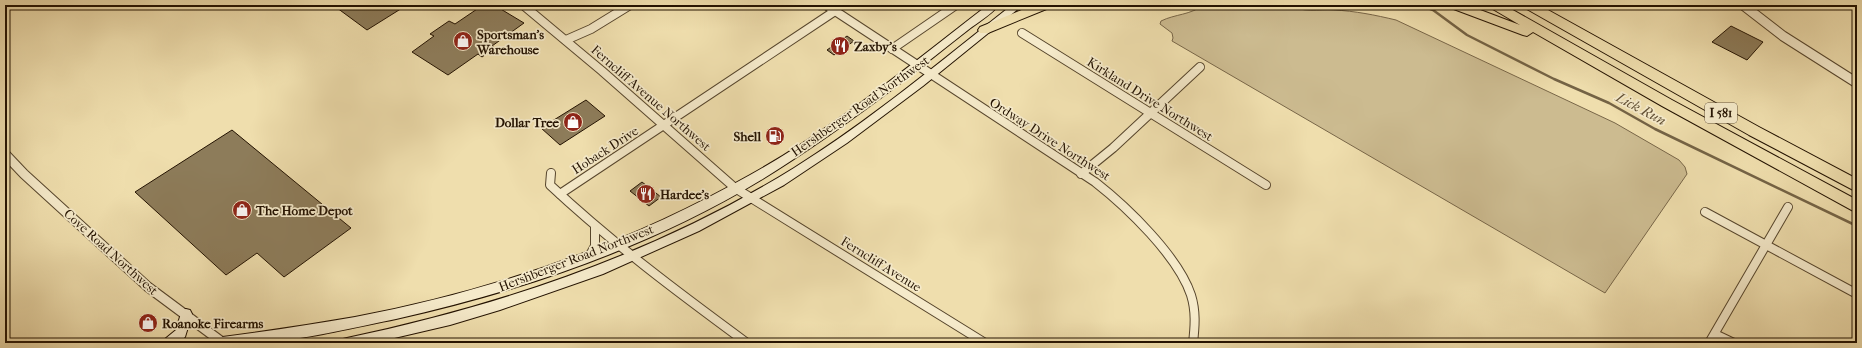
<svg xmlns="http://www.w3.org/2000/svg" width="1862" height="348" font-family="'IM FELL French Canon',serif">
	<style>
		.green { fill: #ccbb90; stroke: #786648 }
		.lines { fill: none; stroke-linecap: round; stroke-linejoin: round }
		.stream { stroke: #746345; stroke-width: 2.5 }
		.building { fill: #8d7c5a; stroke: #231201 }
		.minor-casing { stroke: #56452c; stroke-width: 10 }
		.tertiary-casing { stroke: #56452c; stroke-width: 11 }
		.secondary-casing { stroke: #231201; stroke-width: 2 }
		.motorway-casing { stroke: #231201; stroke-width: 2 }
		.minor { stroke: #f5eaca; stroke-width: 8 }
		.tertiary { stroke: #f5eaca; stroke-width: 9 }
		.secondary { fill: #f5eaca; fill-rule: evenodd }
		.motorway { fill: #efdead; fill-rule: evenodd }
		.labels { text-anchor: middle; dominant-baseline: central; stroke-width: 3.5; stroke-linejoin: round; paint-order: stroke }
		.shield { fill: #f5eaca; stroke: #62533d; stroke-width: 1 }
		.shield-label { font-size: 12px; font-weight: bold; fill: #231201 }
		.poi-label { font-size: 13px; font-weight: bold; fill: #231201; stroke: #f5eaca; text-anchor: start }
		.street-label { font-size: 13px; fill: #231201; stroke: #f5eaca }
		.water-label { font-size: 14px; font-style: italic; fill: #604f34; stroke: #f5eaca }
	</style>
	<rect width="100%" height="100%" fill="#efdead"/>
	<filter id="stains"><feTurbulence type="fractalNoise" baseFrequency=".005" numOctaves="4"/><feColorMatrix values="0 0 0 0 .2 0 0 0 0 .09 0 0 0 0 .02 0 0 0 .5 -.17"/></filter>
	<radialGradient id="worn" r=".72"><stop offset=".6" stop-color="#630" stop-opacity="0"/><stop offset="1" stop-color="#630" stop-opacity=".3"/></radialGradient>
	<!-- green -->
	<path class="green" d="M1203,5H1288C1303,13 1318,9 1334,10C1355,11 1375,15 1396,20L1615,123L1679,160L1685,167L1687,174L1605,293L1172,41L1173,38L1172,33L1160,24L1161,21C1175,14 1191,15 1203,5Z"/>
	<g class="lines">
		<!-- stream -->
		<path class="stream" d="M1420,5L1433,10L1467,35L1554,79L1609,103L1655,129L1857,226"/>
	</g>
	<!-- building -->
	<g class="building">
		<path d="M333,5H407L367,30Z"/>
		<path d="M483,5H494L524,23L492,46L495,48L482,57L478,54L448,75L412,52L434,36L430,34L449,21L455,24Z"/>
		<path d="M1731,26L1763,42L1747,60L1712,42Z"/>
		<path d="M847,36L854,41L834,55L827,50Z"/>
		<path d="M586,100L605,116L560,145L541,128Z"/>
		<path d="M232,130L351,228L284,277L257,253L226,275L135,192Z"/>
		<path d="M642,182L661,197L649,206L630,191Z"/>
	</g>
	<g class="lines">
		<defs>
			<g id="minor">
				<path d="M523,5L602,71L735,188L985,343"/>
				<path d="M826,5L1095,182C1127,207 1178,256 1191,295C1196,311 1195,326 1193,343"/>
				<path d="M1022,33L1266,185"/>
				<path d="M566,40L591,29L630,5"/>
				<path d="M892,49L956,5"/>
				<path d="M551,173L550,185C612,243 679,293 747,343"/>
				<path d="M1081,174L1113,148L1200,67"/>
				<path d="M560,194L835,11"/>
				<path d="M1705,212L1857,294"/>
				<path d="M590,255L595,246V226"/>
				<path d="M1715,334L1734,343"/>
				<path d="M1709,343L1788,207"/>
			</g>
			<g id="tertiary">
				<path d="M1743,5L1783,36L1857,83"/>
				<path d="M5,154L24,174L148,287L222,342"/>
			</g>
			<g id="secondary">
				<path d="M988,5H999C991,15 978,22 968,30C946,47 924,65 902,82C857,116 810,150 761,180C650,247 522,291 396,319C351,328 304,340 257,343C241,344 225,343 209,343L211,339L215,338C262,332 309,325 355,317C493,291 628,244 750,175C835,128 911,64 988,5Z"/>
				<path d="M1012,5H1023L923,86L847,143L784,185L699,231L603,274L500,310L450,325L373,343H341L343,339L347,338C504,305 657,253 794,168C871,120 941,61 1012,5Z"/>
				<path d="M186,309L190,310L192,314L185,337L178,343H163L165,339L176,330L182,310Z"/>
			</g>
			<g id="motorway">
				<path d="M1034,5H1051L1049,8L988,33H980L978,30L980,27Z"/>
				<path d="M1449,5H1467L1520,25L1491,8L1489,5H1504L1672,100L1857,200V213L1662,106L1533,32L1527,36L1523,35L1451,8Z"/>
				<path d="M1523,5H1539L1759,127L1857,179V192L1749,135L1525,8Z"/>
			</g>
		</defs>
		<!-- minor casing -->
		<use href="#minor" class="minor-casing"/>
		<!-- tertiary casing -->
		<use href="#tertiary" class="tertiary-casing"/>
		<!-- secondary casing -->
		<use href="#secondary" class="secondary-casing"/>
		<!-- motorway casing -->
		<use href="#motorway" class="motorway-casing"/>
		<!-- minor -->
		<use href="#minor" class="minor"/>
		<!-- tertiary -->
		<use href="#tertiary" class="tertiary"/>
		<!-- secondary -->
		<use href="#secondary" class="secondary"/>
		<!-- motorway -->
		<use href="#motorway" class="motorway"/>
	</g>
	<!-- icons -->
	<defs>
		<symbol id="shop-disc" viewBox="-11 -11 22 22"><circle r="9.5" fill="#8f2418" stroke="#f5eaca"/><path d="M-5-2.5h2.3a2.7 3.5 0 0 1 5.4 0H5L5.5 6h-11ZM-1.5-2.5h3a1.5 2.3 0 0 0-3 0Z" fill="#fff"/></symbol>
		<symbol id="restaurant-disc" viewBox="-11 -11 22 22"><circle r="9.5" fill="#8f2418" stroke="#f5eaca"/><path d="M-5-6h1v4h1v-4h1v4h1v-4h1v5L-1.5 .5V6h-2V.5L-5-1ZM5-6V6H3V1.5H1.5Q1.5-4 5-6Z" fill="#fff"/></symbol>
		<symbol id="fuel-disc" viewBox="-11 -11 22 22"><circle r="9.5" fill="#8f2418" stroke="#f5eaca"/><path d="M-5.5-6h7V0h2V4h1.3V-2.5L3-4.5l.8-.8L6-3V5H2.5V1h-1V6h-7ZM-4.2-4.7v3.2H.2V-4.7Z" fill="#fff"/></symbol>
	</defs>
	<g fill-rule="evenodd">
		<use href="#shop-disc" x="452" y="30" width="22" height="22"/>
		<use href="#restaurant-disc" x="829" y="35" width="22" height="22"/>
		<use href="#shop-disc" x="562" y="111" width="22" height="22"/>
		<use href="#fuel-disc" x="764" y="125" width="22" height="22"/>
		<use href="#restaurant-disc" x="635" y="183" width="22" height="22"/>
		<use href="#shop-disc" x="231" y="199" width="22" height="22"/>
		<use href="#shop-disc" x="137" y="312" width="22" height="22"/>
	</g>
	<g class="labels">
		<!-- shield labels -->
		<rect class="shield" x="1705" y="103" width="32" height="20" rx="3"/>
		<g class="shield-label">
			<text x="1721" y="113">I 581</text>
		</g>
		<!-- poi labels -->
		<g class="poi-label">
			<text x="477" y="34">Sportsman's<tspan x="477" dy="15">Warehouse</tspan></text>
			<text x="854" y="46">Zaxby's</text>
			<text x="559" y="122" text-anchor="end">Dollar Tree</text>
			<text x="761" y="136" text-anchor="end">Shell</text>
			<text x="660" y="194">Hardee's</text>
			<text x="256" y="210">The Home Depot</text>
			<text x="162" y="323">Roanoke Firearms</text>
		</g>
		<!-- street labels -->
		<g class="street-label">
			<text transform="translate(651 98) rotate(41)">Ferncliff Avenue Northwest</text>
			<text transform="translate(1150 99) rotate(32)">Kirkland Drive Northwest</text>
			<text transform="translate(860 106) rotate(-35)">Hershberger Road Northwest</text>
			<text transform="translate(1050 139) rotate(33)">Ordway Drive Northwest</text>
			<text transform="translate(605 150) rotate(-33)">Hoback Drive</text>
			<text transform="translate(111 252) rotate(42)">Cove Road Northwest</text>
			<text transform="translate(576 258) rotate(-21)">Hershberger Road Northwest</text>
			<text transform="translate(881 264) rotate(32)">Ferncliff Avenue</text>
		</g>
		<!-- water labels -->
		<g class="water-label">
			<text transform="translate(1641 109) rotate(28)">Lick Run</text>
		</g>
	</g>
	<!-- margin -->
	<rect width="1862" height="348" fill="none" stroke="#efdead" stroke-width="20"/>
	<rect x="6" y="6" width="1850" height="336" fill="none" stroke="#231201" stroke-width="2"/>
	<rect x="10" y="10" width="1842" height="328" fill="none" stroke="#231201"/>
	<rect width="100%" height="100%" filter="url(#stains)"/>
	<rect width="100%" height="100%" fill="url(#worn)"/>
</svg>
